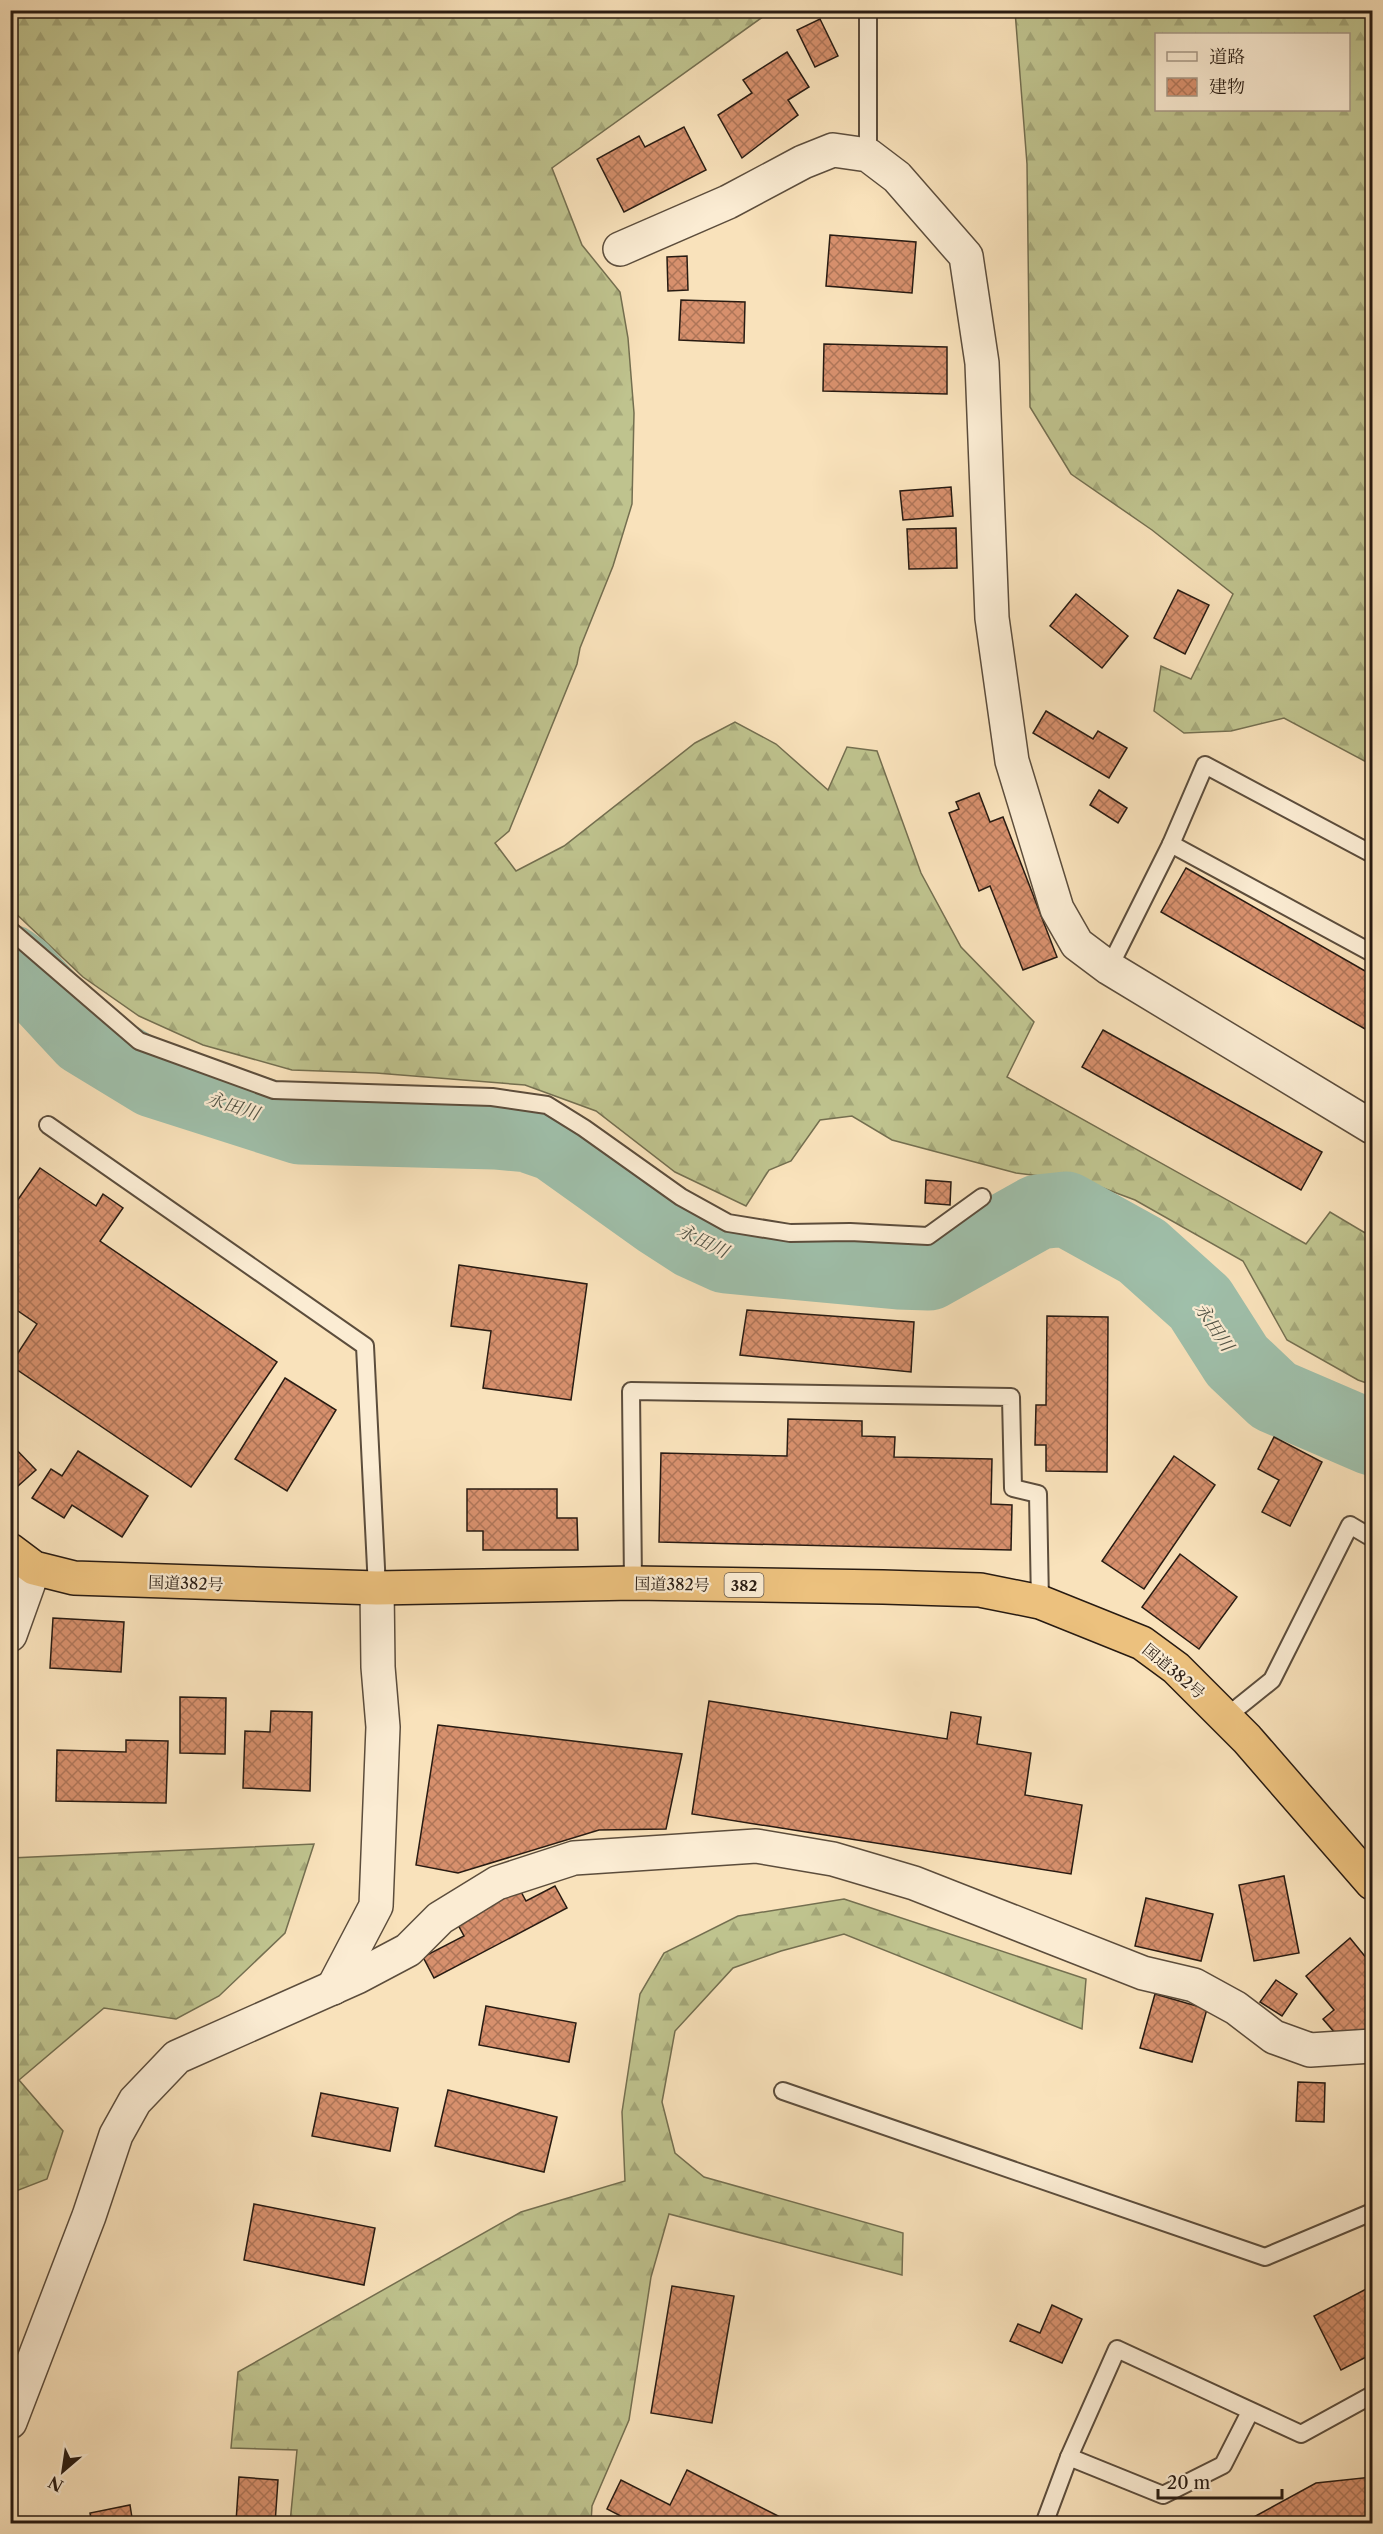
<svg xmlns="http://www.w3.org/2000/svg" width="1383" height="2534" font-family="'Libre Caslon Text','Noto Serif JP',serif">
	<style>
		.forest { fill: url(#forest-firs); stroke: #746f50; stroke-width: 1.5; fill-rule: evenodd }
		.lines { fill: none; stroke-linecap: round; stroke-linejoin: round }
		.river { stroke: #9fbfaa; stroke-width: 75 }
		.building { fill: url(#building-cross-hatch); stroke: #281b12; stroke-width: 1.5 }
		.lane-casing { stroke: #5c4d3c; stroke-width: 20 }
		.street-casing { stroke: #5c4d3c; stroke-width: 36 }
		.highway-casing { stroke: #281b12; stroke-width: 36 }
		.lane { stroke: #fbecd3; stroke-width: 16 }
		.street { stroke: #fbecd3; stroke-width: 33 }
		.highway { stroke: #ecc17e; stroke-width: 33 }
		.labels { text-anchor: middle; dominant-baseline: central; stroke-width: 4.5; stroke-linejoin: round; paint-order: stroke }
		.shield { fill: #fbecd3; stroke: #675a4c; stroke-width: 1.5 }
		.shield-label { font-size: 15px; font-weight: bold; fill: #281b12 }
		.street-label { font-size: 16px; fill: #281b12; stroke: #fbecd3 }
		.water-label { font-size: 18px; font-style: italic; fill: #525447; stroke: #fbecd3 }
	</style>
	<defs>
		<pattern id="forest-firs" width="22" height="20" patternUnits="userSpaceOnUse" patternTransform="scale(1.5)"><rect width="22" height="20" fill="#bfc38e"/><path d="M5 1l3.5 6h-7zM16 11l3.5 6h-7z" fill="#a4a779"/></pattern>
		<pattern id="building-cross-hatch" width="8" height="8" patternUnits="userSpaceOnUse" patternTransform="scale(1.5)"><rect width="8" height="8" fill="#d7906d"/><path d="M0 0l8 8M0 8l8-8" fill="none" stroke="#ae7558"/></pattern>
	</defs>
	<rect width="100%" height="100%" fill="#f9e2bb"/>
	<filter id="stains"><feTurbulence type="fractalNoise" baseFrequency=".00333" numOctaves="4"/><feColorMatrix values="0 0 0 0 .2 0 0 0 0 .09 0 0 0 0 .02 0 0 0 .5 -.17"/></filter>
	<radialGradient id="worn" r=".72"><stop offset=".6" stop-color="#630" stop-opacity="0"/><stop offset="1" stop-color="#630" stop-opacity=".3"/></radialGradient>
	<!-- forest -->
	<g class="forest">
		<path d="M10,11H771L552,168L582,245L620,292L628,338L634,413L632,504L613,566L580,648L577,664L509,831L495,843L516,871L564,846L695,743L735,722L776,744L828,790L847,747L877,751L921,873L961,947L1034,1022L1007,1077L1306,1244L1330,1212L1372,1237V1385L1358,1380L1287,1340L1243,1261L1135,1200L1087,1182L1016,1173L892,1140L852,1116L820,1120L791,1161L769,1170L746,1206L675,1172L596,1111L525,1085L376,1073L292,1070L203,1045L139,1016L83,977L11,909Z"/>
		<path d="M1015,11H1372V765L1284,718L1231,731L1184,733L1154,711L1161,666L1191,679L1233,594L1152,530L1071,474L1030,407L1027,164ZM1156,34H1348V110H1156Z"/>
		<path d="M314,1844L285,1933L219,1996L176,2019L104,2008L19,2080L63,2131L47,2179L11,2193V1858Z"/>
		<path d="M844,1899L1086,1979L1082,2029L844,1934L781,1951L733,1968L675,2031L662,2102L675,2153L704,2177L903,2233L902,2275L669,2214L651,2277L629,2420L592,2506L591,2523H290L297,2450L231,2448L238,2372L521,2212L625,2181L622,2112L640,1994L664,1953L738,1916Z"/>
	</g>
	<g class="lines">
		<!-- river -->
		<path class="river" d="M10,962L21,970L84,1038L153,1080L300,1127L495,1132L528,1135L554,1144L659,1219L693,1241L726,1256L898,1272L929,1273L1038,1212L1066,1209L1142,1251L1200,1303L1237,1361L1274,1396L1372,1438"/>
	</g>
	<!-- building -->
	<g class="building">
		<path d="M820,19L838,56L815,67L797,30Z"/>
		<path d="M787,52L809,87L788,100L798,115L742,158L718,115L752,93L743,80Z"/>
		<path d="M684,127L706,170L624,212L597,159L639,136L645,147Z"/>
		<path d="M830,235L916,242L912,293L826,286Z"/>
		<path d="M687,256L688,290L668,291L667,257Z"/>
		<path d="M681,300L745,302L744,343L679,340Z"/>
		<path d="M824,344L947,347V394L823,391Z"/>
		<path d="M951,487L953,516L903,520L900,491Z"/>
		<path d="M956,528L957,568L909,569L907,529Z"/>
		<path d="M1178,590L1209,605L1185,654L1154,638Z"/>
		<path d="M1076,594L1128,636L1102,668L1050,626Z"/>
		<path d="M1046,711L1093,739L1098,731L1127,748L1109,778L1033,733Z"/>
		<path d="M1099,790L1127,808L1118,823L1090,805Z"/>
		<path d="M979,793L990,822L1003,817L1057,957L1023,970L990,886L979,891L949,813L959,809L956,802Z"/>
		<path d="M1186,868L1372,975V1033L1161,912Z"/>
		<path d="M1103,1030L1322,1152L1301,1190L1082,1067Z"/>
		<path d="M40,1168L96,1206L103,1194L123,1208L100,1241L277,1362L191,1487L10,1365L37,1324L15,1309L10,1315V1211Z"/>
		<path d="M926,1180L951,1182L950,1205L925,1203Z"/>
		<path d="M459,1265L587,1284L571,1400L483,1388L491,1331L451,1326Z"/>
		<path d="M747,1310L914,1322L911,1372L740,1355Z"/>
		<path d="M1047,1316L1108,1317L1107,1472L1046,1471V1445H1035L1036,1405H1046Z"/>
		<path d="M285,1378L336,1410L287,1491L235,1459Z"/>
		<path d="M788,1419L862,1421V1436L895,1437L894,1457L992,1459L991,1504L1012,1505L1011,1550L659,1542L661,1453L787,1456Z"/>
		<path d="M1274,1437L1322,1462L1290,1526L1262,1512L1279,1480L1258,1469Z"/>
		<path d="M10,1443L36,1470L10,1493Z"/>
		<path d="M78,1451L148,1496L122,1537L72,1505L64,1518L32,1498L51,1469L62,1476Z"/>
		<path d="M1174,1456L1215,1485L1144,1589L1102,1561Z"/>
		<path d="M467,1489H557V1518H577L578,1550H483V1531H467Z"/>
		<path d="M1180,1554L1237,1597L1199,1649L1142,1607Z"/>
		<path d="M53,1618L124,1622L121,1672L50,1668Z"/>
		<path d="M180,1697L226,1698L225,1754L180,1753Z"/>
		<path d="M709,1701L947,1739L951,1712L981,1717L977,1744L1031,1753L1025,1795L1082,1805L1071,1874L692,1814Z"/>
		<path d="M271,1711L312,1712L310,1791L243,1788L245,1731L270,1732Z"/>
		<path d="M438,1725L682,1754L666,1829L599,1830L458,1873L416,1865Z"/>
		<path d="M126,1740L168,1741L166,1803L56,1801L57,1750L126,1752Z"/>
		<path d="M1284,1876L1299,1953L1254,1961L1239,1885Z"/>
		<path d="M555,1886L567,1908L434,1978L423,1957L464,1936L457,1923L520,1890L526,1901Z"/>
		<path d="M1146,1898L1213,1914L1201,1961L1135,1946Z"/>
		<path d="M1350,1938L1372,1965V2029L1369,2032L1335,2033L1323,2019L1334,2010L1306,1976Z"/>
		<path d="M1276,1980L1297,1994L1282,2016L1260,2002Z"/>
		<path d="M1155,1994L1207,2009L1192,2062L1140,2048Z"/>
		<path d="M486,2006L576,2023L569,2062L479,2045Z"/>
		<path d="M1298,2082L1325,2083L1324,2122L1296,2121Z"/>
		<path d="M448,2090L557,2117L544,2172L435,2146Z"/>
		<path d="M321,2093L398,2108L390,2151L312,2136Z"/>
		<path d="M254,2204L375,2228L364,2285L244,2260Z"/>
		<path d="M672,2286L734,2296L712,2423L651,2413Z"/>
		<path d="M1372,2286V2354L1341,2370L1314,2316Z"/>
		<path d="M1052,2305L1082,2319L1062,2363L1010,2341L1018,2324L1040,2333Z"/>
		<path d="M687,2470L794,2524H636L607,2509L621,2480L670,2505Z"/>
		<path d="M239,2477L278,2480L275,2524L236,2522Z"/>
		<path d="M1372,2477V2524H1241L1316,2483Z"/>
		<path d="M130,2505L133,2524H92L90,2513Z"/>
	</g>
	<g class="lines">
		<defs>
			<g id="lane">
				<path d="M868,155V10"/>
				<path d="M1171,844L1205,765L1372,854"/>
				<path d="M10,930L139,1041L274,1090L492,1097L547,1105L584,1128L681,1197L728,1223L790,1233L850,1232L928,1236L982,1197"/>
				<path d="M1109,968L1171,844L1372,953"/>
				<path d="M48,1125L365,1346L377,1588"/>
				<path d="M633,1583L631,1391L1011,1397L1013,1488L1038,1494L1040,1602"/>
				<path d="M1226,1717L1272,1680L1350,1525L1372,1538"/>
				<path d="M783,2091L1265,2257L1372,2212"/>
				<path d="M1069,2457L1117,2349L1301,2434L1372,2395"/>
				<path d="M1044,2524L1069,2457L1163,2495L1223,2465L1250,2412"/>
			</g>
			<g id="street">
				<path d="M620,249L728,202L803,162L833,150L868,155L897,177L966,256L982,363L992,618L1012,761L1057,909L1077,944L1109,968L1372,1127"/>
				<path d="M10,1635L34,1568"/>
				<path d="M333,1988L376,1906L383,1727L378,1667L377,1588"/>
				<path d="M10,2422L89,2216L116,2135L135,2101L177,2057L357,1977L408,1950L440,1918L497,1883L574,1858L756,1846L833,1859L914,1883L1143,1973L1194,1985L1236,2008L1274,2037L1310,2050L1372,2046"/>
			</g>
			<path id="highway" d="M10,1550L34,1568L74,1578L377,1588L633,1583L883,1587L980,1590L1040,1602L1142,1643L1176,1668L1247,1739L1372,1883"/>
		</defs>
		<!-- lane casing -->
		<use href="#lane" class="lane-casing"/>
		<!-- street casing -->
		<use href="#street" class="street-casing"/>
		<!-- highway casing -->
		<use href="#highway" class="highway-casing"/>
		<!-- lane -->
		<use href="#lane" class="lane"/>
		<!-- street -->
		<use href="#street" class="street"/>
		<!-- highway -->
		<use href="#highway" class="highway"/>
	</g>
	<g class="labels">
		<!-- shield labels -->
		<rect class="shield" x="724.5" y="1573" width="39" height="24" rx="4.5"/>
		<g class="shield-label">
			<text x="744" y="1585">382</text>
		</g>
		<!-- street labels -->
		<g class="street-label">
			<text transform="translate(186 1583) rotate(2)">国道382号</text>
			<text transform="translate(672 1584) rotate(1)">国道382号</text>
			<text transform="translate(1174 1671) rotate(40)">国道382号</text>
		</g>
		<!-- water labels -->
		<g class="water-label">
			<text transform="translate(233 1106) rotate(18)">永田川</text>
			<text transform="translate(703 1241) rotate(26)">永田川</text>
			<text transform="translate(1214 1327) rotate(56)">永田川</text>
		</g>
	</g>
	<!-- margin -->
	<rect width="1383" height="2534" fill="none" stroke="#f9e2bb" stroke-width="36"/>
	<rect x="12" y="12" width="1359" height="2510" fill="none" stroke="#281b12" stroke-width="3"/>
	<rect x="18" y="18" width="1347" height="2498" fill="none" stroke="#281b12" stroke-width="1.5"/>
	<!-- legend -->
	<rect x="1155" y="33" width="195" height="78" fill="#fbecd3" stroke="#a79886" stroke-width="1.5"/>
	<rect x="1167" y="52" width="30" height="9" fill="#fbecd3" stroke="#a79886" stroke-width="1.5"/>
	<text x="1209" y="63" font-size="18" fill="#281b12">道路</text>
	<rect x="1167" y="78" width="30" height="18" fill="url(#building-cross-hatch)" stroke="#a79886" stroke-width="1.5"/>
	<text x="1209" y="93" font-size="18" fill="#281b12">建物</text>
	<!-- north arrow -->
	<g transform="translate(63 2471) rotate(209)" stroke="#fbecd3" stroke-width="4.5" paint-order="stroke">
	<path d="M0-4.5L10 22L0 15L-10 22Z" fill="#281b12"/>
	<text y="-9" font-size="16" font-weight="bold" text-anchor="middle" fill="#281b12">N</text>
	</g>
	<!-- scale -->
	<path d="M1158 2489v9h124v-9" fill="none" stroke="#281b12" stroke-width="3"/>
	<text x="1167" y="2489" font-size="18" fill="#281b12" stroke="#fbecd3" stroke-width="4.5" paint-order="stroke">20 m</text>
	<rect width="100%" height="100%" filter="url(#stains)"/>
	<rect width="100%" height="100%" fill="url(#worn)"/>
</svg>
